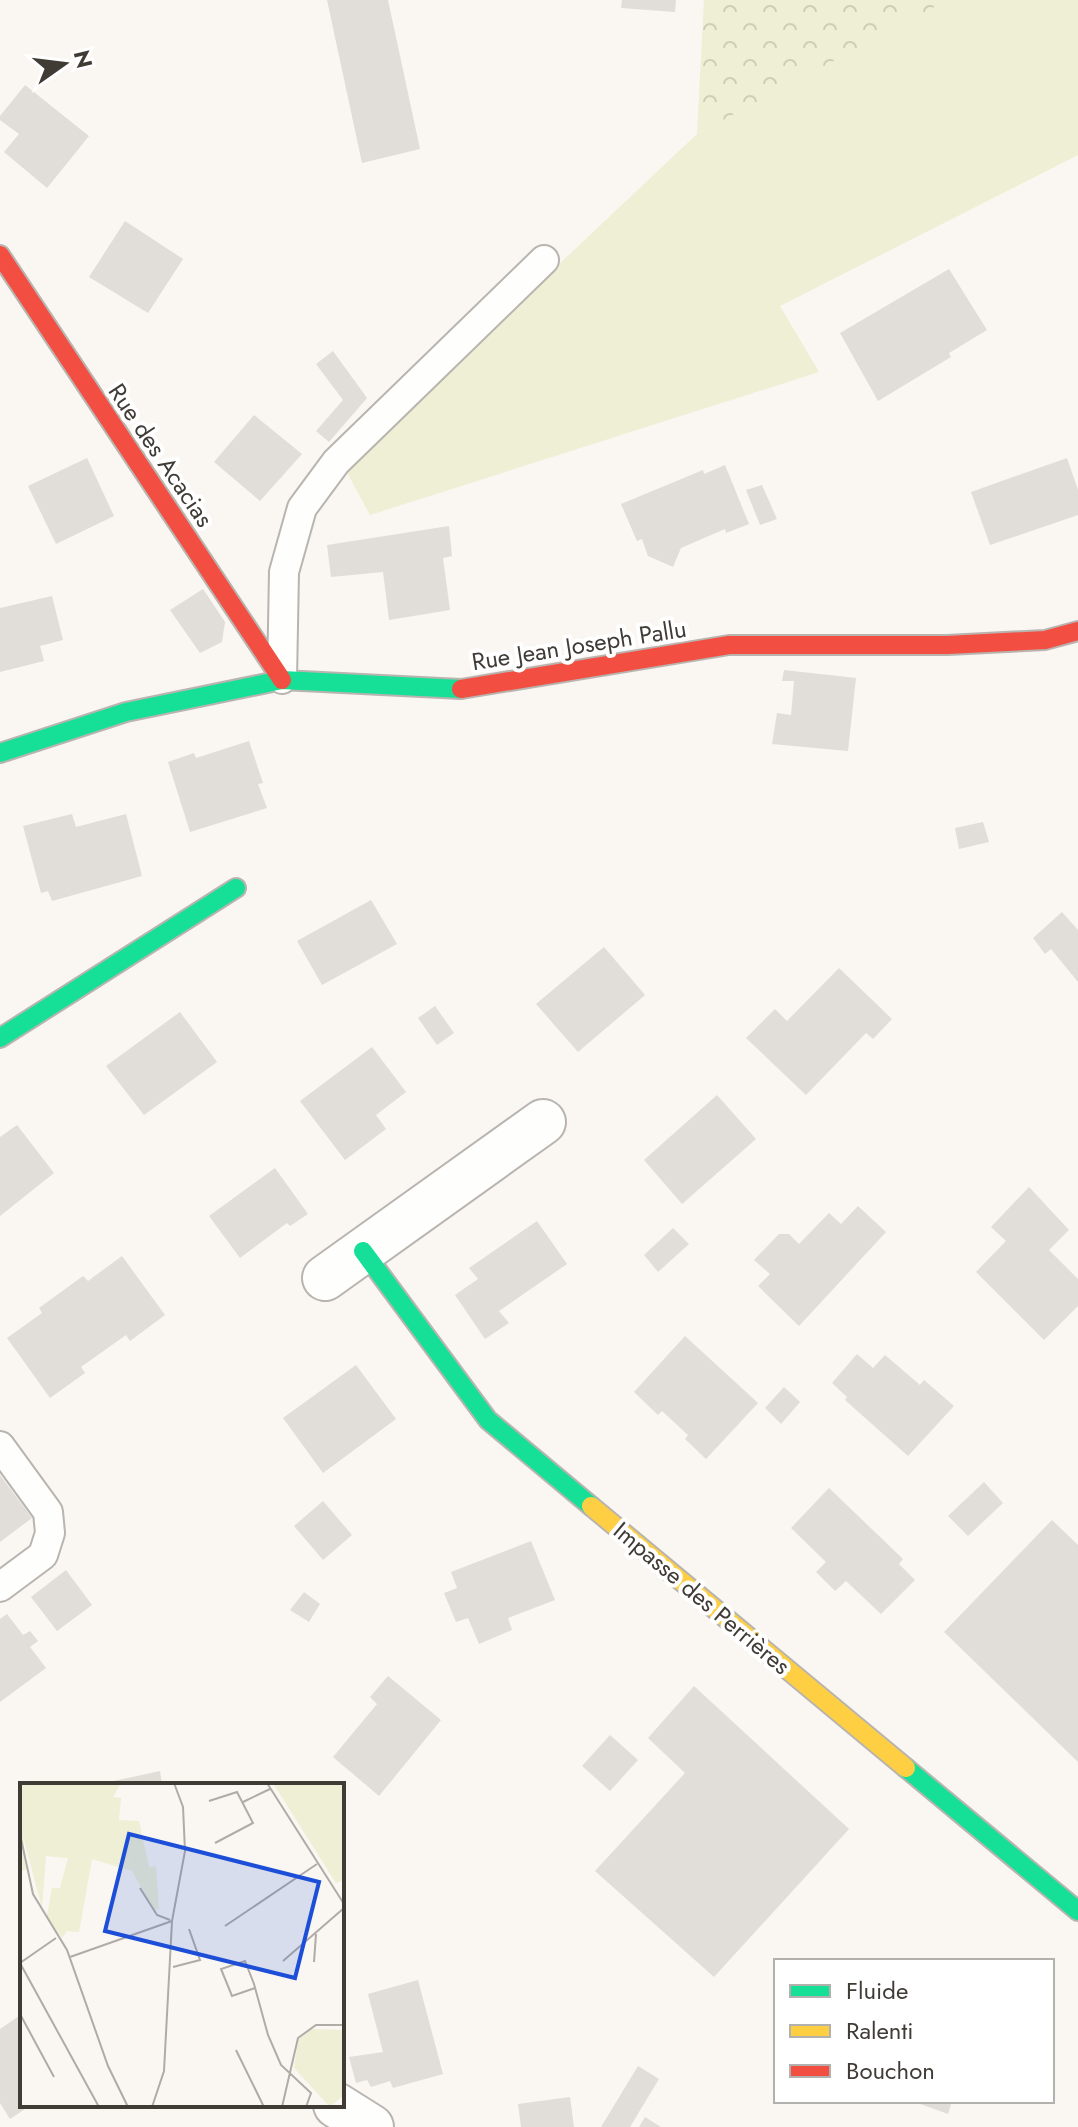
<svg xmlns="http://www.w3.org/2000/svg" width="1078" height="2127" font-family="Jost,sans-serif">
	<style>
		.green { fill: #eeefd4 }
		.forest { fill: url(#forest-crowns) }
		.building { fill: #e1ddd8 }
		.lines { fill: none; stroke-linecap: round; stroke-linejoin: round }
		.lane-casing { stroke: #b9b4af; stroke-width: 32 }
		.street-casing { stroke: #b9b4af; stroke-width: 48 }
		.fast-casing { stroke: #b9b4af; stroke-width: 22 }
		.slow-casing { stroke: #b9b4af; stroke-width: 22 }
		.jam-casing { stroke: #b9b4af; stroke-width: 22 }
		.lane { stroke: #fefefd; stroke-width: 28 }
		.street { stroke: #fefefd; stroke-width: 44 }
		.fast { stroke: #16e098; stroke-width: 18 }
		.slow { stroke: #ffcf43; stroke-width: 18 }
		.jam { stroke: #f24e42; stroke-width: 18 }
		.labels { text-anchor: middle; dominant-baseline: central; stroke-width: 8; stroke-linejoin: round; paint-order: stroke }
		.street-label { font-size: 24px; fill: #403b35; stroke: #fff }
		.inset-road { fill: none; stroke: #b0aba6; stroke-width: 2 }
		.view { fill: #1d4ed8; fill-opacity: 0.15; stroke: #1d4ed8; stroke-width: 4 }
		.inset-edge { fill: none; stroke: #403b35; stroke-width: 4 }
	</style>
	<defs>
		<pattern id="forest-crowns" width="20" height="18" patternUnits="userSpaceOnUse" patternTransform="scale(2)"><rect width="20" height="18" fill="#eeefd4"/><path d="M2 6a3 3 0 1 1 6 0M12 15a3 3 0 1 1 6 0" fill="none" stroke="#cdceb7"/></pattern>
	</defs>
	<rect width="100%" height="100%" fill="#faf6f1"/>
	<!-- green -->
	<path class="green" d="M947,0H1078V155L780,306L819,372L370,515L344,467L697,134Z"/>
	<!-- forest -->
	<path class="forest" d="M704,0H947L697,134Z"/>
	<!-- building -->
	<g class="building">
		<path d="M327,0H388L420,149L362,163Z"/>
		<path d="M622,0H676L675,12L621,8Z"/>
		<path d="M25,85L89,136L47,188L4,152L19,134L0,120V116Z"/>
		<path d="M125,221L183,259L148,313L89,277Z"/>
		<path d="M949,269L987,330L949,353L951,357L878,401L840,333Z"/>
		<path d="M333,351L367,398L329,442L316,431L343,400L316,364Z"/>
		<path d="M254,415L302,454L260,501L214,462Z"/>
		<path d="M87,458L114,516L56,544L28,486Z"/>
		<path d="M1067,458L1078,490V515L990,545L971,492Z"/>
		<path d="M725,465L749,524L726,533L725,529L681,548L673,567L648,556L642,539L637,541L621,504L703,470L704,474Z"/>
		<path d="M762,485L777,519L760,525L746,490Z"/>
		<path d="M449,526L452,556L443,558L450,610L389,620L383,572L331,577L327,545Z"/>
		<path d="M203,589L225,622L222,642L200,653L170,610Z"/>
		<path d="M52,596L63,640L40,646L44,661L0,672V608Z"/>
		<path d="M784,670L856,678L848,751L772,744L777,713L791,715L794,681H782Z"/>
		<path d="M249,741L263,783L258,784L267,808L190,832L168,762L194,753L196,758Z"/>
		<path d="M72,814L76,827L126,814L142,876L52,901L48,891L41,893L23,826Z"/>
		<path d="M983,822L989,842L959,849L955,828Z"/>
		<path d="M371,900L397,944L322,985L297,941Z"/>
		<path d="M1062,912L1078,930V982L1051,949L1045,954L1033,938Z"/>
		<path d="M604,947L645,995L578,1052L536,1004Z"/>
		<path d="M839,968L892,1019L873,1039L866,1033L806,1095L746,1038L775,1009L787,1021Z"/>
		<path d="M435,1006L454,1033L437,1045L418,1018Z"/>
		<path d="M180,1012L217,1062L144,1115L106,1066Z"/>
		<path d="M372,1047L406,1092L376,1115L386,1129L345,1160L300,1101Z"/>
		<path d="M717,1095L756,1139L682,1204L644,1160Z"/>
		<path d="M17,1125L54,1173L0,1216V1137Z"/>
		<path d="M275,1168L308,1214L290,1226L287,1223L240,1258L209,1216Z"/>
		<path d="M1029,1187L1069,1230L1049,1250L1078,1279V1306L1044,1340L976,1272L1006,1241L991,1227Z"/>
		<path d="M858,1206L886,1232L799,1326L758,1286L770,1274L754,1260L779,1234H789L799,1244L829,1213L841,1224Z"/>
		<path d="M537,1221L567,1264L499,1311L509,1323L485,1339L455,1295L478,1279L469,1268Z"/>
		<path d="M673,1228L689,1244L658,1272L644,1255Z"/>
		<path d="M122,1256L165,1315L130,1341L126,1335L81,1367L85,1373L50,1398L7,1338L42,1313L39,1308L83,1276L88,1281Z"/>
		<path d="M685,1336L758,1403L706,1459L685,1439L688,1435L662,1411L658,1415L634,1392Z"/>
		<path d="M857,1354L873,1368L885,1355L920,1385L924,1380L954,1406L908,1456L845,1400L847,1397L832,1383Z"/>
		<path d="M356,1365L396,1419L323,1473L283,1418Z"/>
		<path d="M784,1387L800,1402L781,1424L765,1408Z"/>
		<path d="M0,1475L32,1518L0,1542Z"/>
		<path d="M984,1482L1003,1503L968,1536L948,1516Z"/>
		<path d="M829,1488L903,1559L899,1564L915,1580L881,1614L846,1581L835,1591L816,1572L826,1562L791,1528Z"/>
		<path d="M323,1501L352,1535L323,1560L294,1526Z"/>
		<path d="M1052,1520L1078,1545V1762L944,1632Z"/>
		<path d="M531,1541L555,1600L508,1618L512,1630L479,1644L468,1618L456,1622L444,1593L457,1588L451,1572Z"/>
		<path d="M66,1570L92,1605L57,1631L31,1597Z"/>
		<path d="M304,1592L320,1604L309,1622L290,1610Z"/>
		<path d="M7,1614L23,1635L30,1631L38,1641L30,1647L46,1668L0,1702V1619Z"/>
		<path d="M388,1676L441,1720L379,1796L333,1757L377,1704L370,1697Z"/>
		<path d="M694,1686L849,1829L714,1977L595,1871L685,1773L648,1738Z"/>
		<path d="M610,1735L638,1760L610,1791L582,1766Z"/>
		<path d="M160,1771L162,1785H100V1784Z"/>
		<path d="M418,1980L443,2074L393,2088L390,2081L371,2087L367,2080L356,2083L349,2057L383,2052L368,1994Z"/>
		<path d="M22,2014V2105H31L10,2119L0,2103V2029Z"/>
		<path d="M638,2066L659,2079L630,2127H601Z"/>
		<path d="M570,2097L574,2127H521L518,2104Z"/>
		<path d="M912,2101H952L948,2114Z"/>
		<path d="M645,2117L661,2127H639Z"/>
	</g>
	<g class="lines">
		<defs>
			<g id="lane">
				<path d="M282,679L284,572L302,508L336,462L544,260"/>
				<path d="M0,1446L48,1512L50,1533L43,1555L0,1587"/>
			</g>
			<g id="street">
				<path d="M325,1278L543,1122"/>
				<path d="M336,2105L371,2127"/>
			</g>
			<g id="fast">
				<path d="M0,753L126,712L282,680L461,689"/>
				<path d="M0,1038L236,888"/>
				<path d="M363,1251L488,1420L591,1506"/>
				<path d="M906,1768L1078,1911"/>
			</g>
			<path id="slow" d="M591,1506L906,1768"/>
			<g id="jam">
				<path d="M0,255L282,680"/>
				<path d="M461,689L729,645H947L1045,640L1078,631"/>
			</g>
		</defs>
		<!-- lane casing -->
		<use href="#lane" class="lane-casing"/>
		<!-- street casing -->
		<use href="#street" class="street-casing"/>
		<!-- fast casing -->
		<use href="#fast" class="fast-casing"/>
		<!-- slow casing -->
		<use href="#slow" class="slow-casing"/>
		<!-- jam casing -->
		<use href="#jam" class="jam-casing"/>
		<!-- lane -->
		<use href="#lane" class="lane"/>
		<!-- street -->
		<use href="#street" class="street"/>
		<!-- fast -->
		<use href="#fast" class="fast"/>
		<!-- slow -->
		<use href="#slow" class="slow"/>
		<!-- jam -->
		<use href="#jam" class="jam"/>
	</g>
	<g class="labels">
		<!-- street labels -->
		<g class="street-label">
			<text transform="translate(161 455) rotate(56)">Rue des Acacias</text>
			<text transform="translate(579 645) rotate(-9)">Rue Jean Joseph Pallu</text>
			<text transform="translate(702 1598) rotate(40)">Impasse des Perrières</text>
		</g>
	</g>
	<!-- overview -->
	<g transform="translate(20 1783)">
		<rect width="324" height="324" fill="#faf6f1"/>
		<path d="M23,18L28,19L32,51L46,53L72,76L59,149L47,148L42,155L27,133L32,105H40L48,75L26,73L22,125L3,53ZM99,37L119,38L129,84L136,83L139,126L134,127L112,88Z" fill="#eeefd4"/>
		<path d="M0,0H101L93,14L101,15L99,37L112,88L72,76L46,53L32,51L28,19L24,18L3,53L6,86L0,89ZM292,246L324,247V312L310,324L274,285L278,257Z" fill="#eeefd4"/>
		<path d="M253,0H324V97L316,100Z" fill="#eeefd4"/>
		<path class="inset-road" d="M247,0L324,121M189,18L217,9L233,40L195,60M223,19L250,6M0,51L13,111L47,167L88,283L108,324M120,105L137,132L150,137M205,143L297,81M36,155L0,180L79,324M50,174L152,138M263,178L324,125M294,179L296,151M153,184L180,177L169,146M235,205L212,213L201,186L225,178L234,201L248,252L261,282L291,310L286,324M0,231L34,294M216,267L244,324M132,324L144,288L152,138L165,68L163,24L154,0M262,324L278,255L296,242H324"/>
		<path class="view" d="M109,51L299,99L275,195L85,148Z"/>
		<rect width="324" height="324" class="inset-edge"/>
	</g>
	<!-- legend -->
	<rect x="774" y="1959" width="280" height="144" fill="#ffffff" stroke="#b3b1ae" stroke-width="2"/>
	<rect x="790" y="1985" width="40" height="12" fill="#16e098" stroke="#b3b1ae" stroke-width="2"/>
	<text x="846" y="1999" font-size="24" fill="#403b35">Fluide</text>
	<rect x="790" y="2025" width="40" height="12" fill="#ffcf43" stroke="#b3b1ae" stroke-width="2"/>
	<text x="846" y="2039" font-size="24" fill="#403b35">Ralenti</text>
	<rect x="790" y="2065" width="40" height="12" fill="#f24e42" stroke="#b3b1ae" stroke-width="2"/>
	<text x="846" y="2079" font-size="24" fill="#403b35">Bouchon</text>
	<!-- north arrow -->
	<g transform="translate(64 64) rotate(76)" stroke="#ffffff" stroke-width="6" paint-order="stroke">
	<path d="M0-6L14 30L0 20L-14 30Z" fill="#403b35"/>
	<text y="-12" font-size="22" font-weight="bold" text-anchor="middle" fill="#403b35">N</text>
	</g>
</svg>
